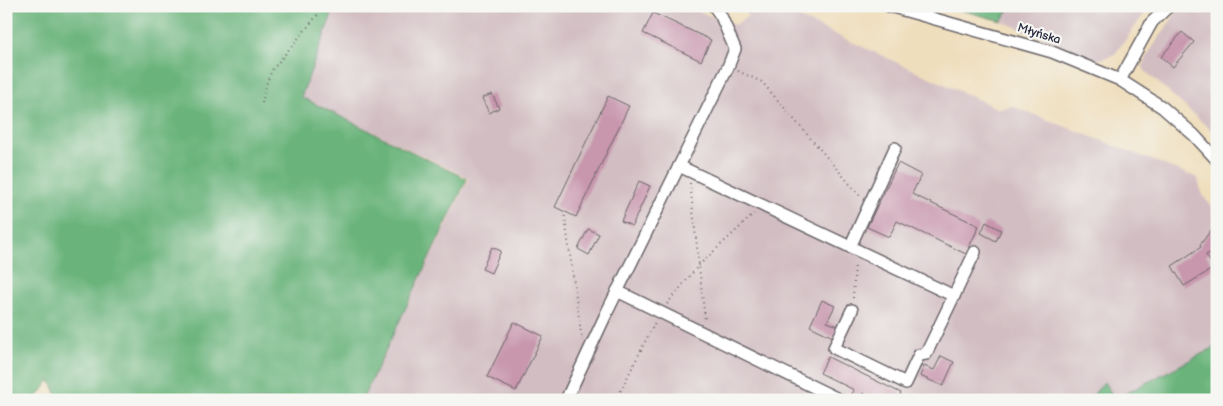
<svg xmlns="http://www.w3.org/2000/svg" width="1223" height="406" font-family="'Balsamiq Sans',sans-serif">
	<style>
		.industrial { fill: #d2bec2 }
		.forest { fill: #6ab47c; stroke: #466b5c }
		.building { fill: #c896ad }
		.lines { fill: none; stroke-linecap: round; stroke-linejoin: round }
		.minor-casing { stroke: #6a6468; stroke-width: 14 }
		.path { stroke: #6a6468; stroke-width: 2; stroke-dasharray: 1 4; stroke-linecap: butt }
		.minor { stroke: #fff; stroke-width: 11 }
		.labels { text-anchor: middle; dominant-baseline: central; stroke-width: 4.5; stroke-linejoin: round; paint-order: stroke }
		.street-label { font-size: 12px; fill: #22223b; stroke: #f6f6f2 }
	</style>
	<rect width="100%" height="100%" fill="#f6f6f2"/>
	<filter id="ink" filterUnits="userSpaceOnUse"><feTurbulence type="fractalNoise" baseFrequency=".02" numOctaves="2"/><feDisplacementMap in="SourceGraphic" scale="10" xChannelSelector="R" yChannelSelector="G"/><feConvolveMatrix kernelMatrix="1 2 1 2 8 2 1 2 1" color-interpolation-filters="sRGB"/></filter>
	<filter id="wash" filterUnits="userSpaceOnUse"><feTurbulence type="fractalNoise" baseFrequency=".0096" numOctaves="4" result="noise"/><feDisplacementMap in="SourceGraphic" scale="20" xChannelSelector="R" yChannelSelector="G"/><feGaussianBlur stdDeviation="1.12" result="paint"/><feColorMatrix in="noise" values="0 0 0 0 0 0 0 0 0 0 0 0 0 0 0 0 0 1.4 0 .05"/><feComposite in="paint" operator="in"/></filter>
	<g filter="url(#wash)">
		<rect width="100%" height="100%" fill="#efdebc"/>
		<!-- industrial -->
		<g class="industrial">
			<path d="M335,6H694L698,11L735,25L748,16L744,11L749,6H773L999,109L1012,106L1198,178L1201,193L1217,214V346L1115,399L1104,383L1089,400H362L469,178L301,97Z"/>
			<path d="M1012,6H1150L1115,54L1098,60L1001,21Z"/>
			<path d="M1183,6H1217V123L1211,130L1144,70L1143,66L1150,51L1178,10Z"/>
		</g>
		<!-- forest -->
		<g class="forest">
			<path d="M6,6H335L301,97L467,179L362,400H59L50,380L35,400H6Z"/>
			<path d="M946,6H1012L1001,21Z"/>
			<path d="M1217,346V400H1089L1104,382L1115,399Z"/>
		</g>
		<g id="blocks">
			<!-- building -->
			<g class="building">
				<path d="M653,13L711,40L701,61L643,33Z"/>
				<path d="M1182,32L1194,42L1173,67L1161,57Z"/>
				<path d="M492,94L499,108L489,113L482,98Z"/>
				<path d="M608,96L629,106L576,217L555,207Z"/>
				<path d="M898,163L921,175L912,194L979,226L966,254L897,221L889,237L867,227Z"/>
				<path d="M639,181L650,186L632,226L621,221Z"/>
				<path d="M986,222L1001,230L996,241L981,233Z"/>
				<path d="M1217,227V249L1206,255L1214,268L1184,286L1172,266L1201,247L1200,245L1211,230Z"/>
				<path d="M588,229L599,234L589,255L578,249Z"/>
				<path d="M492,247L501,251L491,273L482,269Z"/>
				<path d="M822,300L835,306L827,322L838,326L833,337L810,326Z"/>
				<path d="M514,322L543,336L516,391L487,377Z"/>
				<path d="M941,356L954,362L943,386L920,376L924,366L934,370Z"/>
				<path d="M828,357L901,393L897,400H876L863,393L860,400H849L854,390L820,373Z"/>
			</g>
		</g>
	</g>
	<g filter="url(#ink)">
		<use href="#blocks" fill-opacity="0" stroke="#6a6468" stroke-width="1"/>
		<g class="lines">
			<defs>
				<g id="minor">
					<path d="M889,6L1052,52L1120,80L1162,107L1194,135L1217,160"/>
					<path d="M1120,80L1152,22L1169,6"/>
					<path d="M679,166L954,296"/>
					<path d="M850,247L895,148"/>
					<path d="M617,291L840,400"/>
					<path d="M852,310L834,348L906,383L919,355L926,354L975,252"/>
					<path d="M566,400L607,312L728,67L735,49L721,16L714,6"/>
				</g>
			</defs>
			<!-- minor casing -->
			<use href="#minor" class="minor-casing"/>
			<!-- path -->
			<g class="path">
				<path d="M738,71L762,82L861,197"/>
				<path d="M262,103L267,82L272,70L325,6"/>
				<path d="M690,183L705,320"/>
				<path d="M564,211L582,340"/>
				<path d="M853,298L855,263"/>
				<path d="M667,304L699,265L754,214"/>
				<path d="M616,400L655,322"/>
			</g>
			<!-- minor -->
			<use href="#minor" class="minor"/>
		</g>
	</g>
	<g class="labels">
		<!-- street labels -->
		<g class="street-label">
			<text transform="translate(1039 34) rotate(17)">Młyńska</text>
		</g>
	</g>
	<!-- margin -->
	<rect width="1223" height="406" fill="none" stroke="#f6f6f2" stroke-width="25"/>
</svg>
